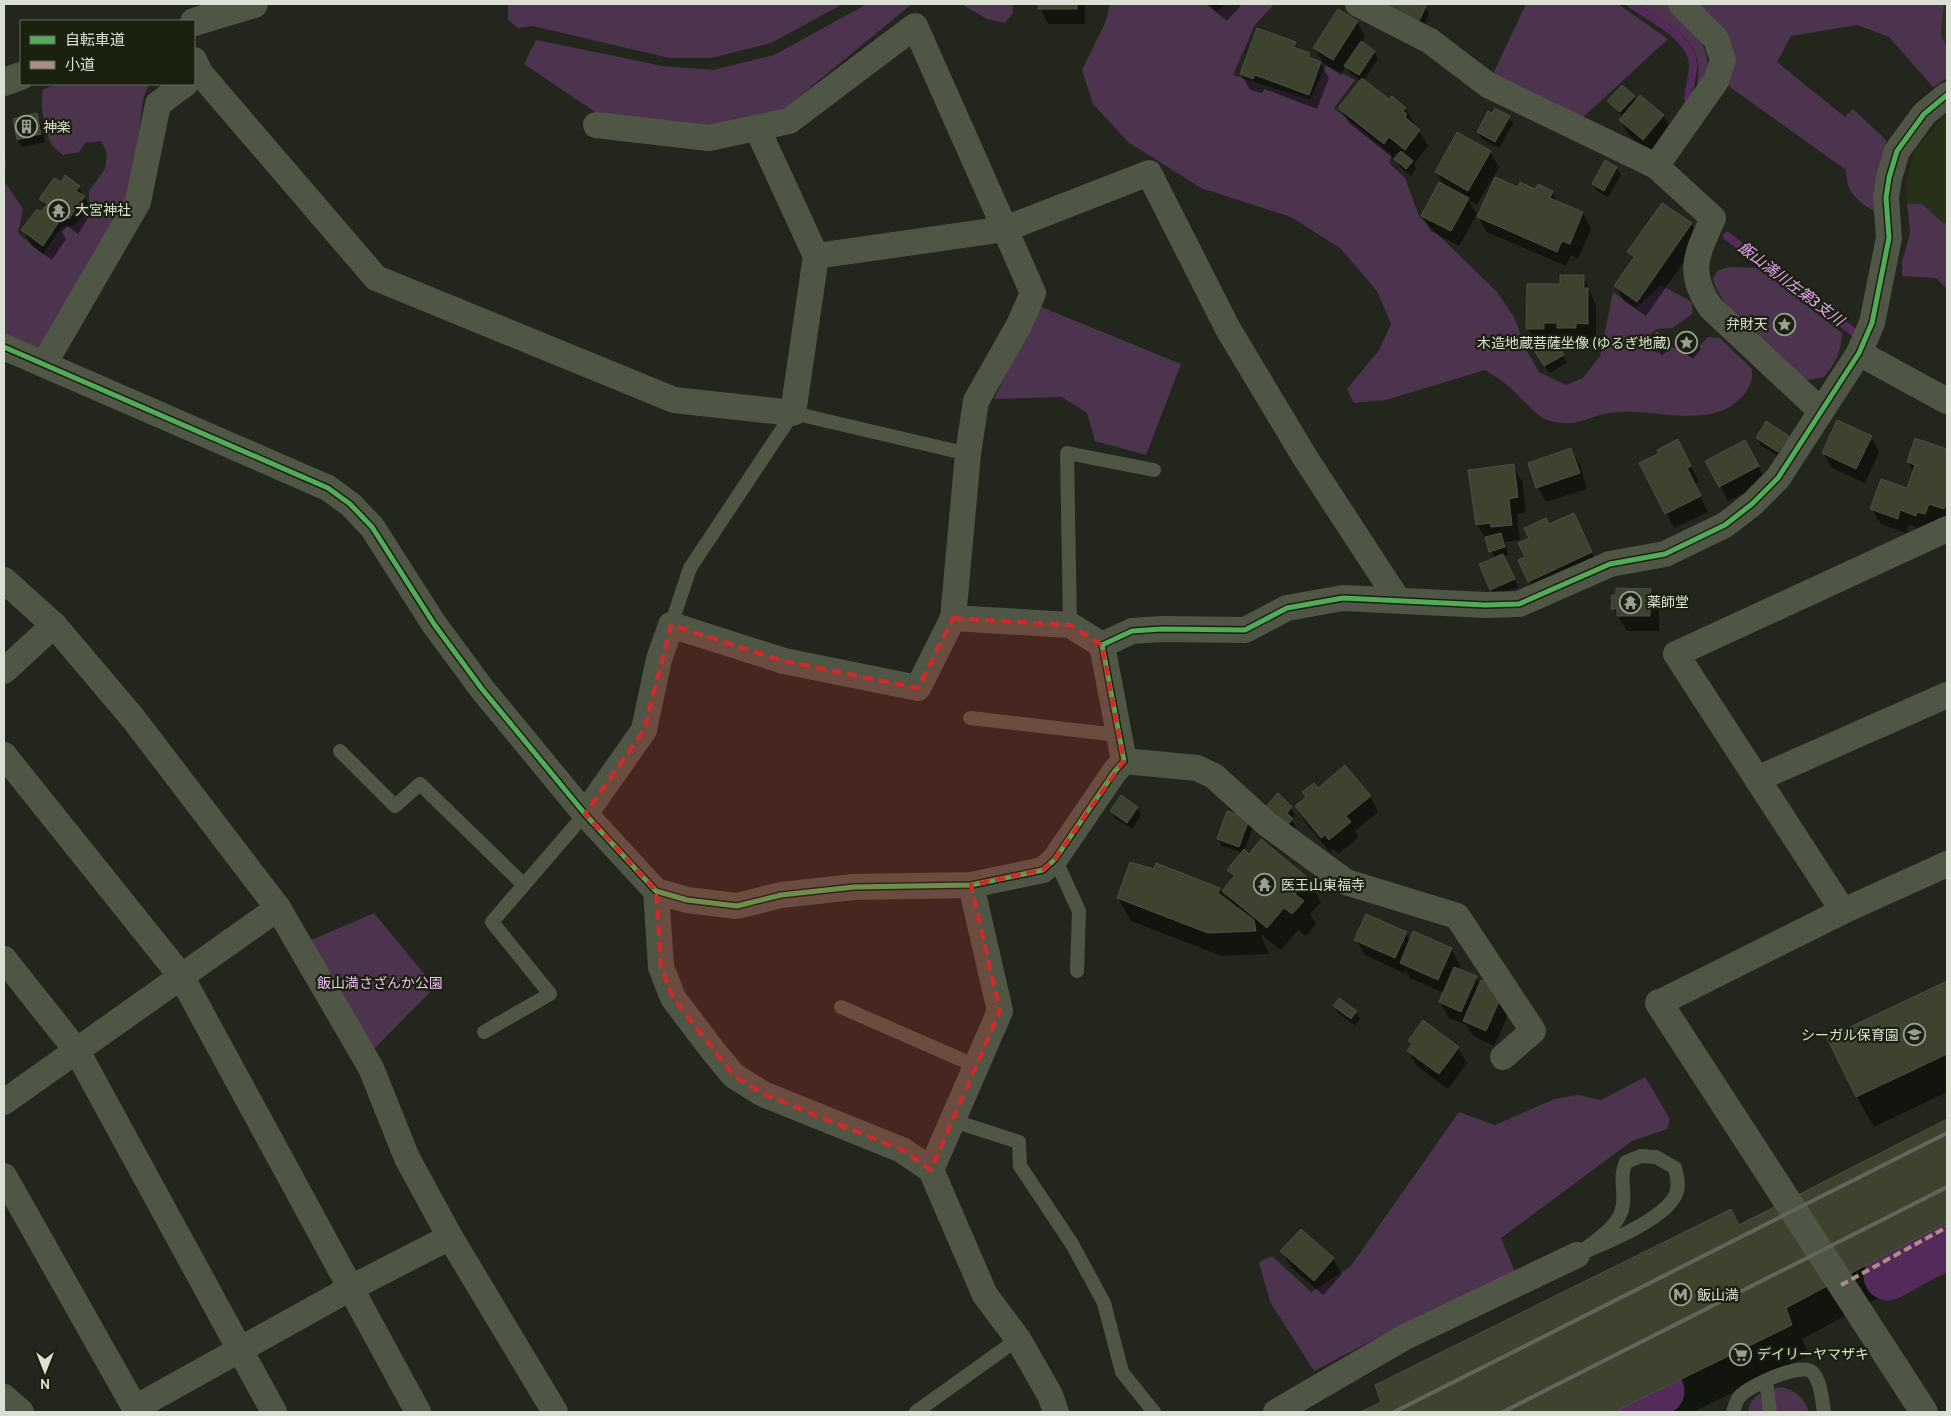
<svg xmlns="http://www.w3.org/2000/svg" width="1951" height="1416" font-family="Cabin,'Noto Sans JP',sans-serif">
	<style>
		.built { fill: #273019 }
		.green { fill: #4c344e }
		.shadow { fill: #0007 }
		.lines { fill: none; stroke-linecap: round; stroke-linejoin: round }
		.stream { stroke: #532a5a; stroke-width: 8 }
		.river { stroke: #532a5a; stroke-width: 49 }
		.building { fill: #3e4330; stroke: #4b4e46 }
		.service { stroke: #505646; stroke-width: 14 }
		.minor { stroke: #505646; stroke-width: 26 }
		.tertiary { stroke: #505646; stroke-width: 28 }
		.rail { stroke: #61655a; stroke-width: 4 }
		.quiet { stroke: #ac8f84; stroke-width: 4; stroke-dasharray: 8 4; stroke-linecap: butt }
		.cycleway-casing { stroke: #1a210f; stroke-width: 8 }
		.cycleway { stroke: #51ab58; stroke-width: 5 }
		.marked { fill: #d62828; fill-opacity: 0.2; stroke: #d62828; stroke-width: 4; stroke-dasharray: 10 6; stroke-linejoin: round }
		.labels { text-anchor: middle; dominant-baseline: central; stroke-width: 4.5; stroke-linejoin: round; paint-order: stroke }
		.poi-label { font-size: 14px; fill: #dbe0d4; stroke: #1a210f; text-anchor: start }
		.park-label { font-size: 14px; fill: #f1bafa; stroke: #1a210f }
		.water-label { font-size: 15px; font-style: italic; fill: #e8a4f4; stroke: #1a210f }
	</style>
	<rect width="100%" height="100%" fill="#22261c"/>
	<!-- built -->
	<g class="built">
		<path d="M1944,4H1947V48L1941,34Z"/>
		<path d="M1947,113V222L1943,223L1922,204H1907V181L1915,150Z"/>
	</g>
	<!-- green -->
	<g class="green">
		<path d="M508,4H843L771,43L711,58H669L533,26L518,28L508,20Z"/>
		<path d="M867,4H912L784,109L727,127L598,114L524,64L536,40L663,66L713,70L774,55Z"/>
		<path d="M961,4H1012L1013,13L1005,23L987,19Z"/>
		<path d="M1110,4H1209L1217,12L1225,4H1274L1255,25L1233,75L1310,100L1326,65L1355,80L1334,108L1392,155L1389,163L1405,178L1419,216L1497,292L1514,317L1527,351L1539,372L1566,385L1583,378L1600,356L1613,292L1636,308L1661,285L1692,302V314L1673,328L1656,329L1646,339L1657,353L1669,345L1690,356L1708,337L1720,338L1752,369C1753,380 1750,388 1742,397C1709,432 1651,406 1610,413C1583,417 1579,429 1547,420C1536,416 1517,393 1507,385C1500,379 1492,375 1485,370L1386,400L1354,403L1347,389L1379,350L1391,324L1377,291L1340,248L1291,217L1201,188L1128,142L1093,104L1082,70L1106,21Z"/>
		<path d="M1526,4H1618L1668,39L1580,120L1492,76Z"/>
		<path d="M1638,4H1667C1691,28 1711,41 1708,78L1697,86C1698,78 1699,69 1698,62C1693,34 1660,19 1638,4Z"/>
		<path d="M1695,4H1944L1941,34L1947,48V78L1933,87L1889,37L1857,25L1791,36L1777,62L1845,117L1853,109L1886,140L1876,212C1857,202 1846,192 1846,170L1727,85Z"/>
		<path d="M60,84H149L143,99L131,198L43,351L4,334V157L6,160L4,181L23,209L18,233L43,254L62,227L75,225L89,208V191L105,169L107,153L101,141L85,143L79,152L63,155C60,153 56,150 54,147C45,138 39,101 43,89Z"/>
		<path d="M1907,204H1922L1943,223L1947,222V289L1936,278L1902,276V262L1910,233Z"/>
		<path d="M1729,267L1759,268L1842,333C1841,352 1836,363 1824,377L1808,380L1796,377C1769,350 1724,316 1713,279L1717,271Z"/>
		<path d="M1039,306L1181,364L1146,455L1095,441L1087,413L1062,397L994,399Z"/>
		<path d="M374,913L435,987L372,1051L309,941Z"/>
		<path d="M1645,1077L1670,1119L1667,1129L1632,1141L1501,1238L1515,1272L1398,1327L1314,1371L1270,1302L1259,1262L1272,1256L1311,1292L1350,1267L1459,1112L1495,1125L1554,1099L1578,1095L1601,1100Z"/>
		<path d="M1781,1387C1796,1390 1804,1398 1809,1412H1775L1773,1389Z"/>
		<path d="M1760,1394L1764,1412H1748C1750,1403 1752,1398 1760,1394Z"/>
	</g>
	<!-- shadow -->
	<g class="shadow">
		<path d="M1025,4H1085V24H1048L1039,5Z"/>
		<path d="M1206,4H1242L1227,21Z"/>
		<path d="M1394,4H1417L1425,7L1429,14L1423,28L1392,8Z"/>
		<path d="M1357,22L1365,37L1362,43L1374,52L1378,59L1364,80L1389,101L1405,108L1414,123L1412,125L1419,131L1428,146L1414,164L1416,169L1411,176L1400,167L1396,159L1401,154L1398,152L1393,158L1349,123L1340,108L1361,81L1350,73L1346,67L1341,75L1323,63L1315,48Z"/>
		<path d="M1295,43L1299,50L1309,54L1313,60L1320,63L1329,78L1317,109L1264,89L1262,93L1250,90L1241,74Z"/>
		<path d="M1634,97L1636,101L1663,115L1672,131L1652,154L1629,135L1620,120L1623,117L1609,101Z"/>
		<path d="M36,115L40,122L45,142L22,147L18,140Z"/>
		<path d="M1492,115L1509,117L1513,124L1499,148L1482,139L1478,132Z"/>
		<path d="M1490,152L1499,167L1477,205L1468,200L1477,214L1459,246L1431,231L1422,216L1445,187L1436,172Z"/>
		<path d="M1616,168L1621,175L1608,197L1597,191L1593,184Z"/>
		<path d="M61,183L79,187L92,212L78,234L67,226L62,232L66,239L52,260L32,246L23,230L46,208L41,199Z"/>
		<path d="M1536,191L1552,192L1558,203L1583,213L1591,229L1578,259L1571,255L1566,266L1487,232L1478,216Z"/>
		<path d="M1691,224L1700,239L1646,316L1624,301L1616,286L1633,260L1629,252Z"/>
		<path d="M1583,276L1596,305V338H1584V343H1567L1564,338H1553L1567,363L1549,373L1533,345L1536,343L1528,328L1561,285Z"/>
		<path d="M1657,334L1669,348L1662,356L1651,342Z"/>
		<path d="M1697,342L1701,349L1693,359L1682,351L1678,344Z"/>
		<path d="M1788,437L1792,444L1783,459L1761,446L1757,438Z"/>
		<path d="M1871,437L1879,452L1865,483L1832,468L1823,453Z"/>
		<path d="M1916,439L1947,450V522L1938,518L1934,529L1924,530L1909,525L1906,533L1881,524L1872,509L1908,490L1914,473L1908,462Z"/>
		<path d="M1571,450L1580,465L1587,489L1546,502L1538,487Z"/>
		<path d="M1686,456L1699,482L1694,484L1708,512L1674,528L1666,513Z"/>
		<path d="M1753,457L1767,482L1728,501L1720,486Z"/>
		<path d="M1513,466L1522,481L1526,512L1517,514L1520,540L1505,542L1508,555L1503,556L1518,587L1495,596L1491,589L1495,559L1487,540L1477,525Z"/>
		<path d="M1573,515L1599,568L1538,596L1529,581L1526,557L1530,539L1549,526Z"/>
		<path d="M1650,590L1659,605V631H1627L1613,609Z"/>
		<path d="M1317,789L1370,796L1378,812L1355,831L1358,838L1338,854L1334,849L1330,852L1305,822L1297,807Z"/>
		<path d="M1137,808L1141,815L1132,829L1115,818L1111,811Z"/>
		<path d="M1291,808L1295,815L1291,819L1296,827L1291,832L1272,813Z"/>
		<path d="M1249,820L1253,828L1244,851L1250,856L1262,841L1307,879L1321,902L1310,914L1316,924L1306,936L1298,930L1281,950L1260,934L1269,954L1222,956L1131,921L1118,898L1219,889L1230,902L1223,891L1233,879L1228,870L1243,853L1222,846L1218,838Z"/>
		<path d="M1406,933L1410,941L1451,949L1460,965L1458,970L1476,977L1480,985L1512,1006L1494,1046L1473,1036L1467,1025L1449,1018L1440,1002L1444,993L1410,978L1405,970L1404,973L1365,955L1356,939Z"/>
		<path d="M1947,983V1092L1874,1127L1857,1097L1829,1038Z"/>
		<path d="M1334,1006L1356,1012L1360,1019L1355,1026L1338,1013Z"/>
		<path d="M1409,1041L1458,1048L1467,1063L1448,1089L1417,1066L1408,1051L1412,1046Z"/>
		<path d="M1947,1121V1261L1802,1339L1809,1355L1693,1412H1363L1740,1226Z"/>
		<path d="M1282,1251L1333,1259L1342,1274L1323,1295L1291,1267Z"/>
	</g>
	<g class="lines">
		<!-- stream -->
		<g class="stream">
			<path d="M1631,4C1652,19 1695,38 1693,68C1692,78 1689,89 1688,99"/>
			<path d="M1727,236L1855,333"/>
		</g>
		<!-- river -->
		<g class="river">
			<path d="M1888,1276L1947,1244"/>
			<path d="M1619,1412L1660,1391"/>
		</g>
	</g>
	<!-- building -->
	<g class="building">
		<rect x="1038" y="4" width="39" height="5"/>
		<path d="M1392,4H1420L1426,6L1419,21L1390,8Z"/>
		<path d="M1338,9L1358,21L1333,60L1313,48Z"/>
		<path d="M1257,28L1296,42L1294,47L1310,53L1309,57L1321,62L1309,95L1255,75L1253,79L1240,74Z"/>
		<path d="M1361,41L1375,51L1359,75L1344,66Z"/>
		<path d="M1362,78L1389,99L1392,96L1406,108L1403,111L1407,114L1405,117L1420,130L1405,150L1389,137L1384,144L1338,108Z"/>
		<path d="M1622,85L1635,96L1620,112L1607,101Z"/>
		<path d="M1640,95L1664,115L1643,140L1619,120Z"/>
		<path d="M1495,108L1510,116L1495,142L1477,132L1488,111L1492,113Z"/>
		<path d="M37,113L41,134L17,140L13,119Z"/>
		<path d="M1457,132L1491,151L1468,191L1435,172Z"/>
		<path d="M1401,151L1413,161L1406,169L1394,159Z"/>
		<path d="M1605,160L1617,167L1604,191L1592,184Z"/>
		<path d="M65,175L80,186L76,191L85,196L69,219L58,212L52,219L58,223L43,246L21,230L37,209L41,212L47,204L39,199L54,178L61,182Z"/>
		<path d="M1495,177L1518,187L1520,182L1535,189L1538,184L1553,191L1550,198L1583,212L1570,244L1562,241L1557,252L1477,217Z"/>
		<path d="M1439,182L1469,198L1451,231L1421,216Z"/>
		<path d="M1662,203L1692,223L1637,302L1614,286L1634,257L1627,252Z"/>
		<path d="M1560,275H1584V288H1588V324L1576,323V328H1557V323H1544V329H1526L1527,284H1560Z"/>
		<path d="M1657,332L1666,340L1658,349L1649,342Z"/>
		<path d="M1685,332L1698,341L1689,353L1677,344Z"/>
		<path d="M1552,334L1564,355L1544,366L1531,345Z"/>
		<path d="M1837,420L1872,436L1856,469L1822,453Z"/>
		<path d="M1766,421L1789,436L1778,452L1756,438Z"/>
		<path d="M1915,438L1947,449V503L1944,509L1929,504L1925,514L1917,512L1916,516L1900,510L1898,519L1870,509L1881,479L1907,488L1915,465L1907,462Z"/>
		<path d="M1678,439L1691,466L1687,468L1701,496L1665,514L1639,463L1658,454L1657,450Z"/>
		<path d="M1745,440L1759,466L1719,487L1705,461Z"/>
		<path d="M1571,448L1580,473L1536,488L1528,463Z"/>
		<path d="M1514,464L1518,497L1509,499L1512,525L1491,527L1490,523L1476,525L1468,470Z"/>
		<path d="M1574,513L1592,552L1528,582L1518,560L1525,557L1518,543L1529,538L1524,528L1546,518L1549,524Z"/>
		<path d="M1501,533L1505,547L1489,552L1485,537Z"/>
		<path d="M1503,554L1515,579L1490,590L1479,564Z"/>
		<path d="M1616,588L1651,589L1650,616H1617V609H1611L1612,595H1616Z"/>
		<path d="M1345,765L1371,796L1346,816L1351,822L1329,840L1325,835L1321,838L1295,806L1306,797L1302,792L1314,783L1318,788Z"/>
		<path d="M1278,793L1292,807L1287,813L1293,819L1286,826L1266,806Z"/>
		<path d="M1121,795L1138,807L1127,823L1110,811Z"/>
		<path d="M1227,811L1249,819L1239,847L1217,839Z"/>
		<path d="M1261,839L1308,878L1295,894L1304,901L1292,914L1284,908L1267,928L1222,891L1234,876L1227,870L1244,849L1249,854Z"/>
		<path d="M1130,862L1154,869L1156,863L1220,888L1218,893L1254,920L1256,931L1208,933L1117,898Z"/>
		<path d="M1366,914L1407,932L1395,958L1354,940Z"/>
		<path d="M1413,931L1452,948L1438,980L1400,963Z"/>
		<path d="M1454,967L1477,976L1461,1012L1439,1002Z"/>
		<path d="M1481,980L1504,990L1486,1031L1463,1021Z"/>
		<path d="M1947,981V1054L1856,1097L1827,1038Z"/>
		<path d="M1339,998L1357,1011L1351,1019L1333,1006Z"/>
		<path d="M1423,1020L1459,1047L1439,1074L1407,1051L1412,1044L1408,1041Z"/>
		<path d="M1947,1119V1222L1786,1308L1792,1325L1614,1412H1360L1381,1402L1375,1385L1731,1209L1739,1225Z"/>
		<path d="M1301,1229L1334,1258L1314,1281L1280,1251Z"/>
	</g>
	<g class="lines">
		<!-- service -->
		<g class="service">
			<path d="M671,625L690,568L793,413L968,454"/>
			<path d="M1070,625L1067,453L1154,470"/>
			<path d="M970,718L1118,735"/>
			<path d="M340,751L395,806L420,784L523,884"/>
			<path d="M1055,859L1079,911L1077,971"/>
			<path d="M841,1007L976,1066"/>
			<path d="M484,1032L550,994L492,922L585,814"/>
			<path d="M954,1121L1019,1142L1020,1166L1072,1244L1104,1303L1122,1372L1154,1412"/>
			<path d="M1641,1156L1656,1157L1675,1168C1677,1176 1679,1183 1677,1191C1669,1219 1602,1244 1577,1255C1593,1242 1621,1227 1623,1204C1625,1190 1619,1176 1626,1162Z"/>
			<path d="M1766,1381L1770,1412"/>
			<path d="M916,1412L1018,1339"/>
			<path d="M1733,1412C1735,1406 1736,1400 1741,1395C1751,1385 1801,1362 1812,1372C1821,1380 1822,1401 1824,1412"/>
		</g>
		<!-- minor -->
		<g class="minor">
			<path d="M1358,4L1430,41L1488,85L1656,166L1713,218C1697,254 1686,272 1711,308L1821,411"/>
			<path d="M194,60L200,73L376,278L674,400L793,413L816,256"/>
			<path d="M596,125L709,138L789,121L915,26L1005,229L816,256L757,128"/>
			<path d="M1656,166L1716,81L1723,60L1716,39L1681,4"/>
			<path d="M4,347L328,488L350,504L372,527L434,624L482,689L585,814L656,891L687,900L737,906L781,895L854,887L971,885L1043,870L1055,859L1115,771L1124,761L1102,645L1132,631L1162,629L1245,630L1287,608L1343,598L1485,605L1519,604L1610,564L1665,554L1725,525L1752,504L1778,478L1859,353L1872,323L1889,238L1886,198L1889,178L1897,151L1924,114L1947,95"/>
			<path d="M1859,353L1947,401"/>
			<path d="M44,364L138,202L158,104L185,84"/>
			<path d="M4,580L54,625L132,717L278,908L371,1068L407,1158L450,1237L555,1412"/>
			<path d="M1102,645L1070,625L953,618L968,454L976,401L1019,325L1033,293L1005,229L1149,173L1228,329L1306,459L1398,600"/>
			<path d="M4,671L54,625"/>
			<path d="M4,755L181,976L418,1412"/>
			<path d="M1124,761L1197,768L1214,776L1267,824L1346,882L1457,916L1533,1031L1503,1057"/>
			<path d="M1757,779L1947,695"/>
			<path d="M585,814L644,730L659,659L671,625L784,661L918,688L953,618"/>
			<path d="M656,891L661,967L673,998L714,1052L734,1076L763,1094L902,1150L931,1170L985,1295L1018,1339L1050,1395L1056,1412"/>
			<path d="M1843,911L1676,654L1947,529"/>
			<path d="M4,959L77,1051L274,1412"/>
			<path d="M1659,1003L1843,911L1947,864"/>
			<path d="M4,1102L278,908"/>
			<path d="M931,1170L1000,1011L971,885"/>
			<path d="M4,1176L135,1408L349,1289L450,1237"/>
			<path d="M4,1397L21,1412"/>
			<path d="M1276,1412L1405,1337L1577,1255"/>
		</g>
		<!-- tertiary -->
		<g class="tertiary">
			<path d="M194,22L254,4"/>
			<path d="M4,82L21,76"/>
			<path d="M1659,1003L1924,1412"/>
		</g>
		<!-- rail -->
		<g class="rail">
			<path d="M1394,1412L1947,1133"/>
			<path d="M1503,1412L1947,1187"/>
		</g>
		<!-- quiet -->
		<path class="quiet" d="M1841,1285L1947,1227"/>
		<defs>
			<path id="cycleway" d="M4,347L328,488L350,504L372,527L434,624L482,689L585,814L656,891L687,900L737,906L781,895L854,887L971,885L1043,870L1055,859L1115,771L1124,761L1102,645L1132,631L1162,629L1245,630L1287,608L1343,598L1485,605L1519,604L1610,564L1665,554L1725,525L1752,504L1778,478L1859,353L1872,323L1889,238L1886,198L1889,178L1897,151L1924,114L1947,95"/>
		</defs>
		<!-- cycleway casing -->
		<use href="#cycleway" class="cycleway-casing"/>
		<!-- cycleway -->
		<use href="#cycleway" class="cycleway"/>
	</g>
	<!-- marked area -->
	<path class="marked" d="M953,618L1070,625L1102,645L1124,761L1055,859L1043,870L971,885L1000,1011L931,1170L902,1150L763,1094L734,1076L673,998L661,967L656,891L585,814L644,730L671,625L784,661L918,688Z"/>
	<!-- icons -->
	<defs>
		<symbol id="building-ring" viewBox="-11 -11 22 22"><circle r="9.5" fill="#1a210f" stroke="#9a9f94" stroke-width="1.5"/><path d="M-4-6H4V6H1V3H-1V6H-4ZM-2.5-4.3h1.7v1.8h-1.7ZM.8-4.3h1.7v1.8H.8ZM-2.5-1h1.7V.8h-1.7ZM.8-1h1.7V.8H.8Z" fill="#9a9f94"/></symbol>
		<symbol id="temple-ring" viewBox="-11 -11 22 22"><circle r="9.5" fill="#1a210f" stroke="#9a9f94" stroke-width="1.5"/><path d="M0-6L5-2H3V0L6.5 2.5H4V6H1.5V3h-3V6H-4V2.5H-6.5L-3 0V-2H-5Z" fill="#9a9f94"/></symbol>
		<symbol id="sight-ring" viewBox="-11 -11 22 22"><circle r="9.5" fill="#1a210f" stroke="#9a9f94" stroke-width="1.5"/><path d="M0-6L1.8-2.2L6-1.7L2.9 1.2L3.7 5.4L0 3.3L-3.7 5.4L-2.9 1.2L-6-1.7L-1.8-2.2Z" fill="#9a9f94"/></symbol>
		<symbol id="school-ring" viewBox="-11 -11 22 22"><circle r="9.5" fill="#1a210f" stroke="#9a9f94" stroke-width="1.5"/><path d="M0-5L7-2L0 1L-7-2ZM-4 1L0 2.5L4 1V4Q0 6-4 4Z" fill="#9a9f94"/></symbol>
		<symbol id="metro-ring" viewBox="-11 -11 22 22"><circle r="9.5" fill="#1a210f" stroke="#9a9f94" stroke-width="1.5"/><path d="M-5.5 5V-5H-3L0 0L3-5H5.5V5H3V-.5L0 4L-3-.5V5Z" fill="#9a9f94"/></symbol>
		<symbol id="supermarket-ring" viewBox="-11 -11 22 22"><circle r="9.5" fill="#1a210f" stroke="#9a9f94" stroke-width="1.5"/><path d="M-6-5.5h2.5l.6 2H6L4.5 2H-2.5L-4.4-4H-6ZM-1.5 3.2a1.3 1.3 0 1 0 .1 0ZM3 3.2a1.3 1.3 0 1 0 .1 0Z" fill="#9a9f94"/></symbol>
	</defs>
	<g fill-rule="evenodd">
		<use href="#building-ring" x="14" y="114" width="25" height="25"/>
		<use href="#temple-ring" x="46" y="198" width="25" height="25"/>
		<use href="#sight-ring" x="1772" y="312" width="25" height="25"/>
		<use href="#sight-ring" x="1674" y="330" width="25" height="25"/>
		<use href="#temple-ring" x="1618" y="590" width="25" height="25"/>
		<use href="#temple-ring" x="1252" y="872" width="25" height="25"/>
		<use href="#school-ring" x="1902" y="1022" width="25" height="25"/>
		<use href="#metro-ring" x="1668" y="1282" width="25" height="25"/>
		<use href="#supermarket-ring" x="1728" y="1342" width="25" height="25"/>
	</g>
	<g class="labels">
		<!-- poi labels -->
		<g class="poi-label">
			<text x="43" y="127">神楽</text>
			<text x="75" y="210">大宮神社</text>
			<text x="1768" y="324" text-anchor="end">弁財天</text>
			<text x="1671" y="343" text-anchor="end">木造地蔵菩薩坐像 (ゆるぎ地蔵)</text>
			<text x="1647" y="602">薬師堂</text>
			<text x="1281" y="885">医王山東福寺</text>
			<text x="1899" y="1035" text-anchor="end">シーガル保育園</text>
			<text x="1697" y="1295">飯山満</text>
			<text x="1757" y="1354">デイリーヤマザキ</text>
		</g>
		<!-- park labels -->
		<g class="park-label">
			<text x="380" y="983">飯山満さざんか公園</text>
		</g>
		<!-- water labels -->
		<g class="water-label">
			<text transform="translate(1791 284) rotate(37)">飯山満川左第3支川</text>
		</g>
	</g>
	<!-- border -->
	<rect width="1951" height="1416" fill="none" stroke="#dbe0d4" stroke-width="10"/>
	<!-- legend -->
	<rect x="20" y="20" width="175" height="65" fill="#1a210f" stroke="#676d5e"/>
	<rect x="30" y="36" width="25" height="8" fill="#51ab58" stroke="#676d5e"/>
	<text x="65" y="45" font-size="15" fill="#dbe0d4">自転車道</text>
	<rect x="30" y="61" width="25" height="8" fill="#ac8f84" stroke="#676d5e"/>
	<text x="65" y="70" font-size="15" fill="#dbe0d4">小道</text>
	<!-- north arrow -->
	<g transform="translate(45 1371) rotate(180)" stroke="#1a210f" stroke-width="4" paint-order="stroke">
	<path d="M0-4L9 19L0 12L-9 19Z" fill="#dbe0d4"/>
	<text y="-8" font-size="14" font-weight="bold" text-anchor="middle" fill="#dbe0d4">N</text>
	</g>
</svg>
